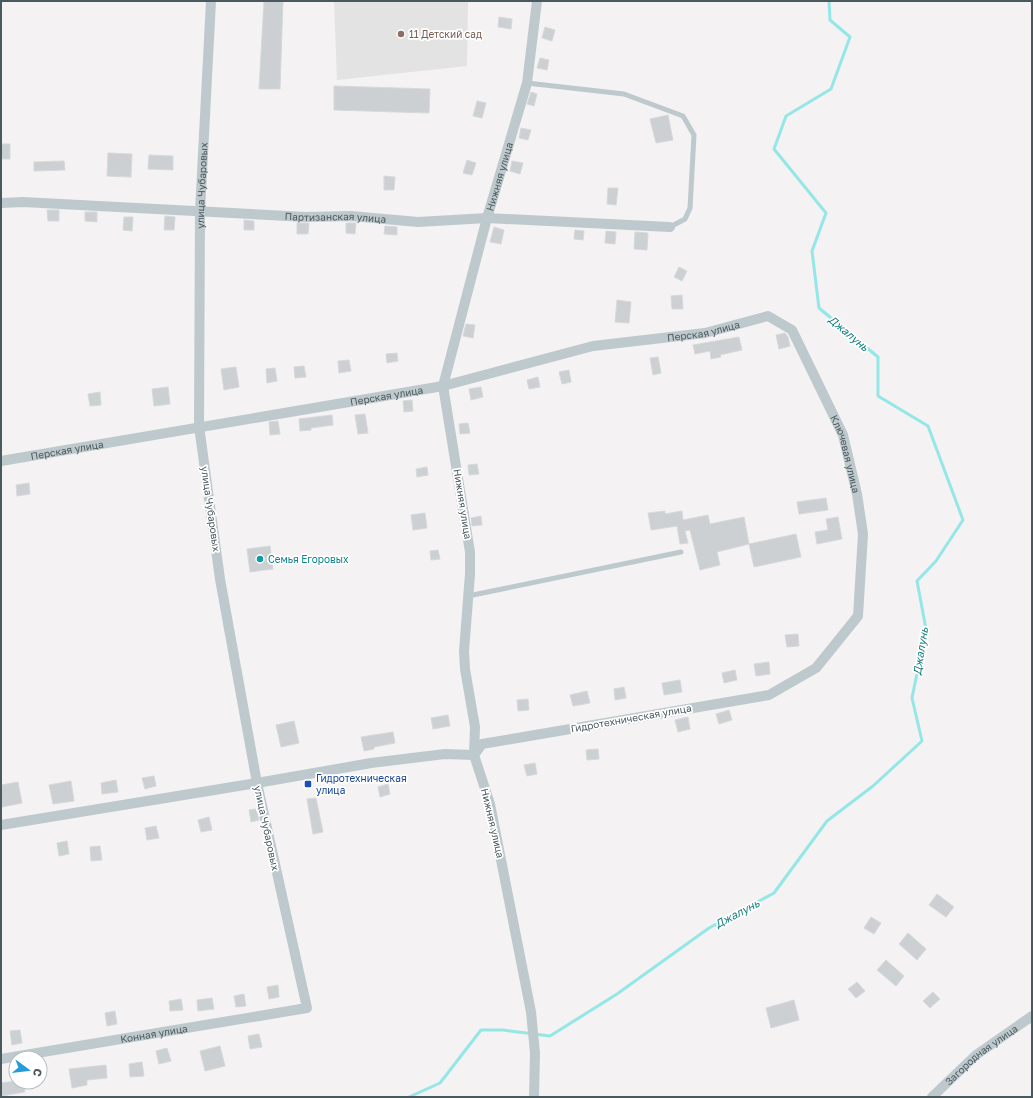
<svg xmlns="http://www.w3.org/2000/svg" width="1033" height="1098" font-family="'Golos Text',sans-serif">
	<style>
		.education { fill: #e4e3e3 }
		.lines { fill: none; stroke-linecap: round; stroke-linejoin: round }
		.stream { stroke: #94e7e6; stroke-width: 3 }
		.building { fill: #ccd0d3; stroke: #d6d9dc }
		.lane { stroke: #bec9cd; stroke-width: 5 }
		.street { stroke: #bec9cd; stroke-width: 10 }
		.education-dot { fill: #8d6e63; stroke: #fff; stroke-width: 1.5 }
		.culture-dot { fill: #0f9aa8; stroke: #fff; stroke-width: 1.5 }
		.transit-dot { fill: #1a4fb4; stroke: #fff; stroke-width: 1.5 }
		.labels { text-anchor: middle; dominant-baseline: central; stroke-width: 3.5; stroke-linejoin: round; paint-order: stroke }
		.education-label { font-size: 10px; fill: #785e54; stroke: #fff; text-anchor: start }
		.street-label { font-size: 10px; fill: #4a595e; stroke: #fff }
		.culture-label { font-size: 10px; fill: #0d838f; stroke: #fff; text-anchor: start }
		.transit-label { font-size: 10px; fill: #164399; stroke: #fff; text-anchor: start }
		.water-label { font-size: 11px; font-style: italic; fill: #15807f; stroke: #fff }
	</style>
	<rect width="100%" height="100%" fill="#f4f2f2"/>
	<!-- education -->
	<path class="education" d="M334,1H468L467,66L337,80Z"/>
	<g class="lines">
		<!-- stream -->
		<path class="stream" d="M409,1097L440,1083L481,1030H503L550,1036L617,994L709,928L774,893L827,821L873,786L922,741L912,698L926,629L917,581L936,561L963,520L928,426L878,396V357L819,308L812,251L826,213L774,149L786,116L831,89L850,37L830,20L829,1"/>
	</g>
	<!-- building -->
	<g class="building">
		<path d="M264,1H283L280,89H259Z"/>
		<path d="M499,17L512,19L511,29L498,27Z"/>
		<path d="M545,27L555,30L552,41L542,38Z"/>
		<path d="M540,58L549,60L547,70L537,68Z"/>
		<path d="M334,86L430,89L429,113L334,110Z"/>
		<path d="M531,92L537,94L534,106L527,104Z"/>
		<path d="M477,101L486,103L482,118L473,116Z"/>
		<path d="M668,115L673,140L656,143L650,119Z"/>
		<path d="M521,128L531,130L528,140L519,138Z"/>
		<rect x="1" y="144" width="9" height="15"/>
		<path d="M108,153L132,154L131,177L107,176Z"/>
		<path d="M149,155L173,156V170L148,169Z"/>
		<path d="M467,160L476,163L472,175L463,173Z"/>
		<path d="M64,161L65,170L34,171V162Z"/>
		<path d="M512,161L523,163L520,174L510,171Z"/>
		<path d="M384,176L395,177L394,190H384Z"/>
		<path d="M608,188H618L616,205L607,204Z"/>
		<path d="M47,210H59V221H48Z"/>
		<path d="M85,212H97V222L85,221Z"/>
		<path d="M165,216L175,217L174,230H164Z"/>
		<path d="M124,217H133L132,231L123,230Z"/>
		<path d="M244,220L254,221V230H244Z"/>
		<path d="M297,223H309L308,234H297Z"/>
		<path d="M346,223H356L355,234L346,233Z"/>
		<path d="M385,226L397,227V235L384,234Z"/>
		<path d="M494,227L504,230L501,244L490,242Z"/>
		<path d="M575,230L584,231L583,240L574,239Z"/>
		<path d="M606,231L616,232L615,244L605,243Z"/>
		<path d="M635,232L648,233L647,250L634,249Z"/>
		<path d="M679,267L687,271L682,281L674,277Z"/>
		<path d="M682,295L683,309H672L671,296Z"/>
		<path d="M617,300L631,302L629,323L615,322Z"/>
		<path d="M466,324L475,325L473,338L463,336Z"/>
		<path d="M785,333L788,337L790,346L779,349L776,335Z"/>
		<path d="M739,337L742,350L720,355L721,357L711,359L710,351L695,354L693,345Z"/>
		<path d="M397,353L398,361L387,363L386,354Z"/>
		<path d="M658,357L661,373L653,375L650,358Z"/>
		<path d="M349,360L351,371L339,373L338,361Z"/>
		<path d="M304,366L306,377L295,378L294,367Z"/>
		<path d="M236,367L239,387L224,390L221,369Z"/>
		<path d="M275,368L277,381L267,383L266,369Z"/>
		<path d="M569,370L571,382L562,384L559,372Z"/>
		<path d="M538,377L540,387L529,389L527,380Z"/>
		<path d="M168,387L170,404L154,406L152,389Z"/>
		<path d="M481,387L483,397L471,400L469,389Z"/>
		<path d="M100,392L101,405L90,406L88,394Z"/>
		<path d="M412,400L413,411L404,412L403,401Z"/>
		<path d="M365,414L368,433L358,434L355,415Z"/>
		<path d="M332,415L333,425L311,428V430L300,431L299,419Z"/>
		<path d="M278,421L280,434L270,435L269,422Z"/>
		<path d="M468,423L470,433L460,434L459,424Z"/>
		<path d="M477,464L479,474L469,475L468,465Z"/>
		<path d="M427,467L428,475L417,477L416,469Z"/>
		<path d="M29,483L30,494L17,496L16,485Z"/>
		<path d="M826,498L828,510L799,514L797,502Z"/>
		<path d="M665,511V514L682,511L683,520L708,515L710,524L744,517L749,544L717,552L720,565L700,570L690,530L685,531L688,543L680,544L677,526L651,530L648,513Z"/>
		<path d="M425,513L427,528L413,530L411,515Z"/>
		<path d="M481,516L482,525L472,526L471,518Z"/>
		<path d="M838,517L842,539L817,544L815,532L828,530L826,519Z"/>
		<path d="M796,534L801,557L754,567L749,544Z"/>
		<path d="M270,546L273,569L250,572L247,549Z"/>
		<path d="M438,550L440,559L431,560L430,551Z"/>
		<path d="M798,634L799,646L787,647L785,635Z"/>
		<path d="M769,662L770,674L756,676L754,664Z"/>
		<path d="M735,670L737,680L724,683L722,673Z"/>
		<path d="M680,680L682,692L664,695L662,683Z"/>
		<path d="M624,687L626,698L615,700L614,689Z"/>
		<path d="M587,691L590,703L573,706L570,695Z"/>
		<path d="M528,699L529,710L518,711L517,700Z"/>
		<path d="M729,710L732,720L719,724L716,714Z"/>
		<path d="M448,715L450,726L433,729L431,718Z"/>
		<path d="M688,717L690,729L678,732L675,720Z"/>
		<path d="M294,721L299,743L281,747L276,725Z"/>
		<path d="M393,732L395,743L374,747V749L364,751L361,737Z"/>
		<path d="M598,749L599,759L587,760L586,750Z"/>
		<path d="M535,763L537,774L527,776L524,765Z"/>
		<path d="M154,776L156,786L145,789L142,778Z"/>
		<path d="M116,780L118,792L102,794L101,783Z"/>
		<path d="M71,781L74,801L53,804L49,785Z"/>
		<path d="M18,782L22,803L2,807L1,785Z"/>
		<path d="M388,784L390,794L380,797L378,787Z"/>
		<path d="M316,798L323,832L313,834L307,799Z"/>
		<path d="M256,809L259,820L251,822L249,810Z"/>
		<path d="M209,817L212,830L201,832L198,820Z"/>
		<path d="M156,826L159,838L147,840L145,828Z"/>
		<path d="M67,841L69,854L59,856L57,843Z"/>
		<path d="M100,846L102,860L91,861L90,847Z"/>
		<path d="M937,894L954,907L946,917L929,905Z"/>
		<path d="M871,917L881,923L874,934L864,928Z"/>
		<path d="M908,933L926,949L917,960L899,944Z"/>
		<path d="M886,960L904,976L896,986L877,970Z"/>
		<path d="M857,982L865,991L856,998L848,989Z"/>
		<path d="M278,985L279,997L269,999L267,987Z"/>
		<path d="M933,992L940,999L930,1008L923,1001Z"/>
		<path d="M244,994L246,1006L236,1007L234,996Z"/>
		<path d="M212,998L214,1009L198,1011L197,1000Z"/>
		<path d="M181,999L183,1010L170,1011L169,1001Z"/>
		<path d="M794,1000L799,1020L771,1028L766,1008Z"/>
		<path d="M115,1011L117,1024L107,1026L105,1013Z"/>
		<path d="M20,1030L22,1043L12,1045L10,1031Z"/>
		<path d="M259,1034L262,1047L250,1049L248,1036Z"/>
		<path d="M220,1046L225,1066L205,1071L200,1051Z"/>
		<path d="M167,1048L171,1061L159,1064L156,1051Z"/>
		<path d="M142,1062L144,1076L130,1077L129,1064Z"/>
		<path d="M106,1065L107,1078L87,1080V1085L72,1088L69,1069Z"/>
		<path d="M16,1081L23,1082L25,1092L1,1096V1083Z"/>
	</g>
	<g class="lines">
		<!-- lane -->
		<g class="lane">
			<path d="M527,83L624,94L683,116L694,135L690,208L685,219L670,227"/>
			<path d="M468,596L681,552"/>
		</g>
		<!-- street -->
		<g class="street">
			<path id="s1" d="M1,203L23,202L306,217L351,216L418,222L487,218L670,227"/>
			<path id="s2" d="M1,461L443,386L593,346L705,333L768,316L792,330L843,435L857,494L863,534L858,616L816,668L769,695L482,744L474,755"/>
			<path d="M1,825L257,783L371,763L445,754L474,755"/>
			<path id="s3" d="M1,1059L307,1008L257,783L220,579L199,426L200,211L211,1"/>
			<path id="s4" d="M534,1097L535,1053L531,1012L490,804L474,755L475,727L465,669L464,651L470,574V552L443,386L487,218L527,83L537,1"/>
			<path id="s5" d="M932,1097L976,1055L1032,1016"/>
		</g>
	</g>
	<!-- markers -->
	<circle class="education-dot" cx="401" cy="34" r="4"/>
	<circle class="culture-dot" cx="260" cy="559" r="4"/>
	<rect class="transit-dot" x="304" y="780" width="8" height="8" rx="2"/>
	<g class="labels">
		<!-- education labels -->
		<g class="education-label">
			<text x="409" y="34">11 Детский сад</text>
		</g>
		<!-- street labels -->
		<g class="street-label">
			<text stroke="none"><textPath href="#s4" startOffset="938">Нижняя улица</textPath></text>
			<text stroke="none"><textPath href="#s3" startOffset="1143">улица Чубаровых</textPath></text>
			<text stroke="none"><textPath href="#s1" startOffset="335">Партизанская улица</textPath></text>
			<text stroke="none"><textPath href="#s2" startOffset="715">Перская улица</textPath></text>
			<text stroke="none"><textPath href="#s2" startOffset="391">Перская улица</textPath></text>
			<text stroke="none"><textPath href="#s2" startOffset="67">Перская улица</textPath></text>
			<text stroke="none"><textPath href="#s2" startOffset="945">Ключевая улица</textPath></text>
			<text transform="translate(463 504) rotate(81)">Нижняя улица</text>
			<text transform="translate(211 509) rotate(82)">улица Чубаровых</text>
			<text transform="translate(631 718) rotate(-10)">Гидротехническая улица</text>
			<text transform="translate(493 823) rotate(77)">Нижняя улица</text>
			<text transform="translate(267 828) rotate(78)">улица Чубаровых</text>
			<text stroke="none"><textPath href="#s3" startOffset="155">Конная улица</textPath></text>
			<text stroke="none"><textPath href="#s5" startOffset="65">Загородная улица</textPath></text>
		</g>
		<!-- culture labels -->
		<g class="culture-label">
			<text x="268" y="559">Семья Егоровых</text>
		</g>
		<!-- transit labels -->
		<g class="transit-label">
			<text x="316" y="778">Гидротехническая<tspan x="316" dy="12">улица</tspan></text>
		</g>
		<!-- water labels -->
		<g class="water-label">
			<text transform="translate(849 333) rotate(40)">Джалунь</text>
			<text transform="translate(920 651) rotate(-81)">Джалунь</text>
			<text transform="translate(737 913) rotate(-28)">Джалунь</text>
		</g>
	</g>
	<!-- border -->
	<rect width="1033" height="1098" fill="none" stroke="#4a595e" stroke-width="4"/>
	<!-- north arrow -->
	<g transform="translate(28 1070) rotate(105)"><circle r="19" fill="#ffffff" stroke="#b7bdbf"/>
	<path d="M0-3L7 15L0 10L-7 15Z" fill="#269bd9"/>
	<text y="-6" font-size="11" font-weight="bold" text-anchor="middle" fill="#4a595e">С</text>
	</g>
</svg>
